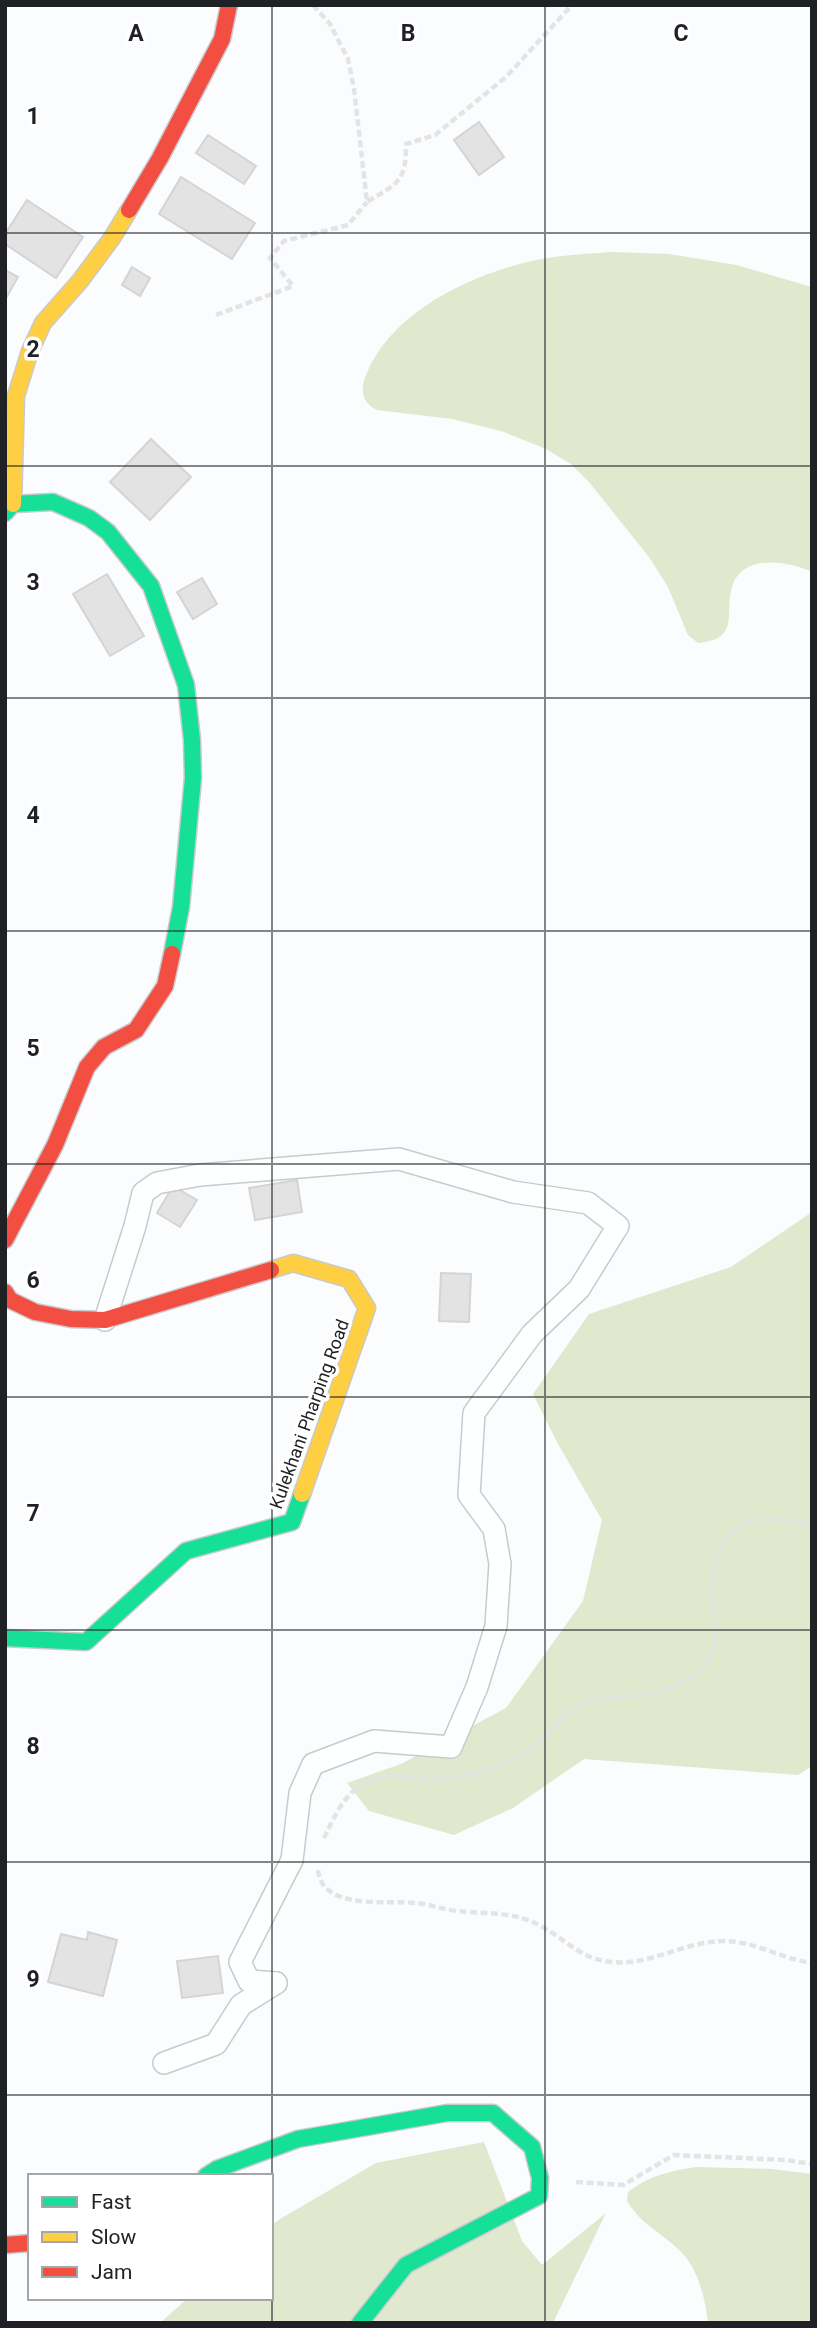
<svg xmlns="http://www.w3.org/2000/svg" width="817" height="2328" font-family="Roboto,sans-serif">
	<style>
		.green { fill: #e0e8ce }
		.building { fill: #e4e3e4; stroke: #d5d4d4; stroke-width: 2 }
		.lines { fill: none; stroke-linecap: round; stroke-linejoin: round }
		.lane-casing { stroke: #c9cacd; stroke-width: 24 }
		.fast-casing { stroke: #c9cacd; stroke-width: 19 }
		.slow-casing { stroke: #c9cacd; stroke-width: 19 }
		.jam-casing { stroke: #c9cacd; stroke-width: 19 }
		.path { stroke: #e4e4e4; stroke-width: 4.5; stroke-dasharray: 7 3.5; stroke-linecap: butt }
		.lane { stroke: #feffff; stroke-width: 21 }
		.fast { stroke: #16e098; stroke-width: 16 }
		.slow { stroke: #ffcf43; stroke-width: 16 }
		.jam { stroke: #f24e42; stroke-width: 16 }
		.grid { fill: none; stroke: #1f2124; stroke-width: 2; stroke-opacity: 0.55 }
		.labels { text-anchor: middle; dominant-baseline: central; stroke-width: 7; stroke-linejoin: round; paint-order: stroke }
		.street-label { font-size: 18px; fill: #1f2124; stroke: #fff }
		.grid-label { font-size: 23px; text-anchor: middle; font-weight: bold; fill: #1f2124; stroke: #fff; stroke-width: 7; stroke-linejoin: round; paint-order: stroke }
	</style>
	<rect width="100%" height="100%" fill="#fafcfe"/>
	<!-- green -->
	<g class="green">
		<path d="M611,252L669,254L736,265L812,287V572C788,561 742,553 732,587C724,614 741,639 698,643L688,635L668,587L649,557L589,482L571,464L546,449L501,431L452,419L377,410C362,403 360,390 366,375C392,310 473,274 536,260C560,255 587,254 611,252Z"/>
		<path d="M812,1212V1766L798,1775L584,1759L513,1808L454,1835L369,1811L347,1783L401,1764L506,1708L583,1601L602,1520L558,1444L533,1394L589,1314L731,1267Z"/>
		<path d="M484,2142L522,2241L542,2265L606,2213L553,2323H160L188,2298H271V2226L280,2219L376,2163Z"/>
		<path d="M696,2167L771,2169L812,2174V2323H708C705,2297 698,2267 678,2249C658,2230 643,2226 627,2201L628,2192C648,2176 670,2171 696,2167Z"/>
	</g>
	<!-- building -->
	<g class="building">
		<path d="M479,122L504,157L479,175L454,140Z"/>
		<path d="M208,135L256,166L244,184L196,153Z"/>
		<path d="M181,177L255,223L232,259L159,214Z"/>
		<path d="M27,200L83,237L56,278L5,244V234Z"/>
		<path d="M132,267L150,278L140,296L122,285Z"/>
		<path d="M5,270L18,277L5,300Z"/>
		<path d="M151,439L191,477L150,520L110,482Z"/>
		<path d="M107,574L144,636L110,656L73,594Z"/>
		<path d="M202,578L217,604L193,619L177,592Z"/>
		<path d="M297,1180L302,1212L255,1220L249,1188Z"/>
		<path d="M173,1186L197,1200L180,1227L157,1213Z"/>
		<path d="M441,1273L471,1274L469,1322L439,1321Z"/>
		<path d="M88,1932L117,1940L103,1996L48,1982L61,1934L87,1940Z"/>
		<path d="M218,1956L223,1993L182,1998L177,1961Z"/>
	</g>
	<g class="lines">
		<defs>
			<g id="lane">
				<path d="M105,1320L135,1226L143,1193L157,1183L200,1175L399,1159L513,1192L588,1203L618,1226L579,1289L532,1334L474,1413L469,1495L494,1529L500,1564L496,1626L477,1687L451,1747L374,1741L313,1764L300,1793L292,1860L240,1962L249,1981L276,1983"/>
				<path d="M164,2063L216,2044L241,2005L276,1983"/>
			</g>
			<g id="fast">
				<path d="M5,513L13,504L53,502L89,518L108,532L151,586L186,685L192,740L193,778L181,907L172,954"/>
				<path d="M5,1638L86,1642L186,1551L292,1522L302,1494"/>
				<path d="M206,2176L217,2169L298,2139L447,2113H493L532,2147L540,2178L539,2196L406,2265L360,2323"/>
			</g>
			<g id="slow">
				<path d="M13,504L16,396L30,351L43,323L80,281L112,238L129,210"/>
				<path d="M271,1270L293,1263L349,1279L367,1308L302,1494"/>
			</g>
			<g id="jam">
				<path d="M129,210L160,158L222,39L229,5"/>
				<path d="M5,1240L55,1145L87,1067L104,1047L136,1030L165,986L172,954"/>
				<path d="M5,1292L10,1300L35,1312L71,1319L105,1320L271,1270"/>
				<path d="M5,2245L30,2243"/>
			</g>
		</defs>
		<!-- lane casing -->
		<use href="#lane" class="lane-casing"/>
		<!-- fast casing -->
		<use href="#fast" class="fast-casing"/>
		<!-- slow casing -->
		<use href="#slow" class="slow-casing"/>
		<!-- jam casing -->
		<use href="#jam" class="jam-casing"/>
		<!-- path -->
		<g class="path">
			<path d="M313,5L330,24L348,59L354,89L367,202C398,183 406,182 406,144L435,135L506,77L572,5"/>
			<path d="M216,315L293,286L270,258L284,241L348,225L367,202"/>
			<path d="M324,1838C333,1819 344,1794 364,1783C384,1772 404,1777 426,1779C444,1780 466,1777 483,1771C502,1765 525,1755 539,1742C555,1727 566,1709 587,1702C603,1696 618,1698 634,1696C654,1694 672,1689 689,1678C701,1671 711,1659 714,1646C717,1631 713,1613 712,1598C711,1571 719,1532 749,1522C767,1516 793,1522 812,1523"/>
			<path d="M318,1870C322,1911 387,1900 415,1903C429,1904 442,1909 457,1911C483,1914 510,1911 535,1923C559,1934 577,1956 604,1961C646,1969 683,1941 724,1941C755,1941 781,1959 812,1963"/>
			<path d="M576,2182L623,2185L674,2155L786,2160L812,2164"/>
		</g>
		<!-- lane -->
		<use href="#lane" class="lane"/>
		<!-- fast -->
		<use href="#fast" class="fast"/>
		<!-- slow -->
		<use href="#slow" class="slow"/>
		<!-- jam -->
		<use href="#jam" class="jam"/>
	</g>
	<!-- grid -->
	<path class="grid" d="M272,5V2323M545,5V2323M5,233H812M5,466H812M5,698H812M5,931H812M5,1164H812M5,1397H812M5,1630H812M5,1862H812M5,2095H812"/>
	<g class="labels">
		<!-- street labels -->
		<g class="street-label">
			<text transform="translate(309 1414) rotate(-70)">Kulekhani Pharping Road</text>
		</g>
	</g>
	<g class="grid-label">
		<text x="136" y="41">A</text>
		<text x="408" y="41">B</text>
		<text x="681" y="41">C</text>
		<text x="33" y="124">1</text>
		<text x="33" y="357">2</text>
		<text x="33" y="590">3</text>
		<text x="33" y="823">4</text>
		<text x="33" y="1056">5</text>
		<text x="33" y="1288">6</text>
		<text x="33" y="1521">7</text>
		<text x="33" y="1754">8</text>
		<text x="33" y="1987">9</text>
	</g>
	<!-- border -->
	<rect width="817" height="2328" fill="none" stroke="#1f2124" stroke-width="14"/>
	<!-- legend -->
	<rect x="28" y="2174" width="245" height="126" fill="#ffffff" stroke="#a5a6a7" stroke-width="2"/>
	<rect x="42" y="2197" width="35" height="10" fill="#16e098" stroke="#a5a6a7" stroke-width="2"/>
	<text x="91" y="2209" font-size="21" fill="#1f2124">Fast</text>
	<rect x="42" y="2232" width="35" height="10" fill="#ffcf43" stroke="#a5a6a7" stroke-width="2"/>
	<text x="91" y="2244" font-size="21" fill="#1f2124">Slow</text>
	<rect x="42" y="2267" width="35" height="10" fill="#f24e42" stroke="#a5a6a7" stroke-width="2"/>
	<text x="91" y="2279" font-size="21" fill="#1f2124">Jam</text>
</svg>
